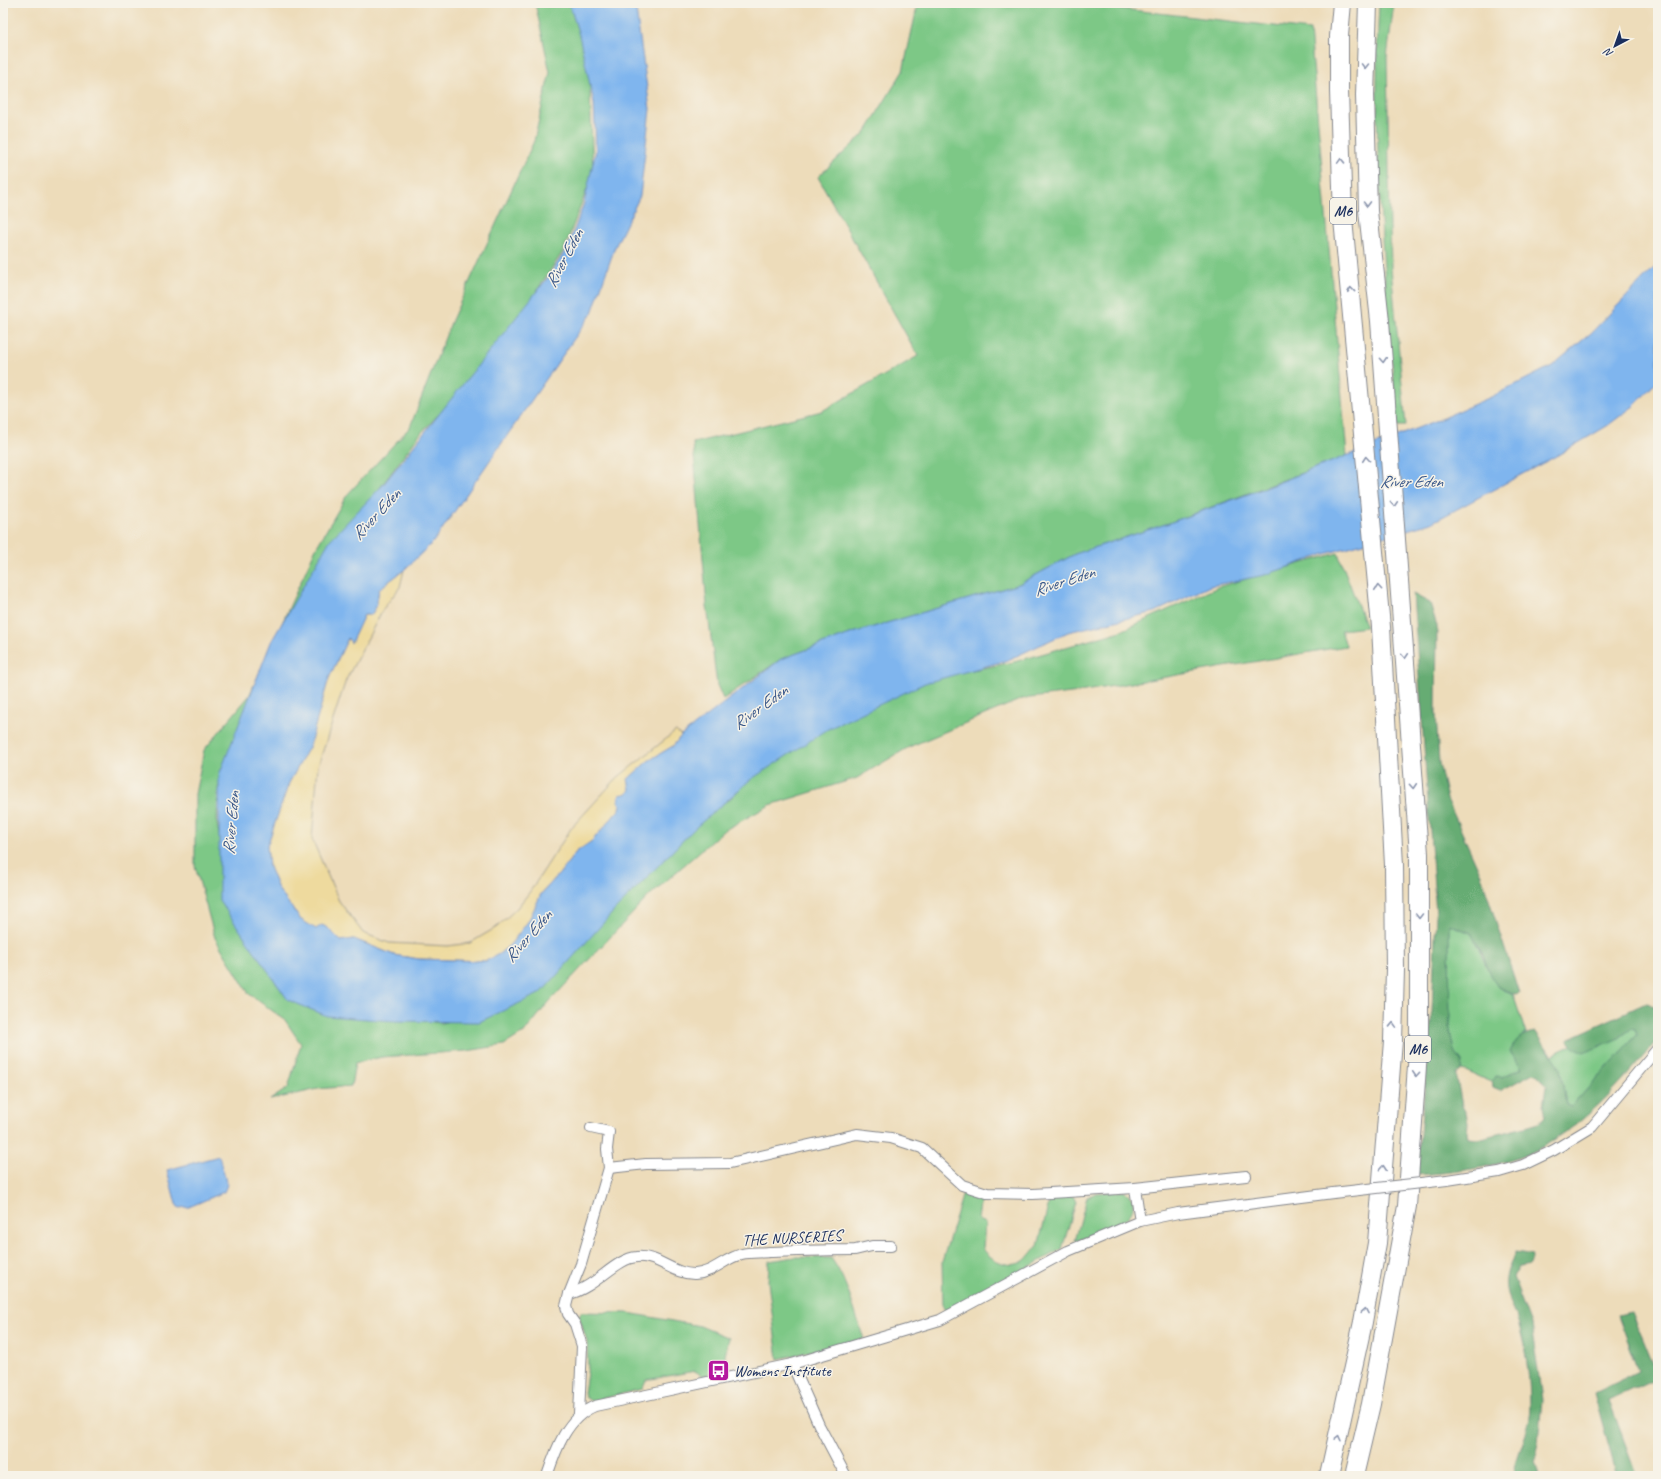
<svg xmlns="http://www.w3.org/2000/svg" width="1661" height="1479" font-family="Caveat,sans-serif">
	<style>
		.green { fill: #7dc886; stroke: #4c7c72 }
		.forest { fill: #66ac73; stroke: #406e68 }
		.sand { fill: #eeda9e; stroke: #84847e }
		.water { fill: #7fb5ee; stroke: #4d72a6 }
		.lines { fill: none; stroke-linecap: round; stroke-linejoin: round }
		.minor-casing { stroke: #84868c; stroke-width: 12 }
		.motorway-casing { stroke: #84868c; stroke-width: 20 }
		.minor { stroke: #fff; stroke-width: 10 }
		.motorway { stroke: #fff; stroke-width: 18 }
		.minor-bridge-casing { stroke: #84868c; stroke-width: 12; stroke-linecap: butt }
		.minor-bridge { stroke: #fff; stroke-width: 10 }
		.oneway { stroke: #8d97ae }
		.labels { text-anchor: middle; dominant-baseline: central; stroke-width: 3; stroke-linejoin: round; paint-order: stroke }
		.shield { fill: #f7f3e8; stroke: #5d6a87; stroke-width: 1 }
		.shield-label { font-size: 15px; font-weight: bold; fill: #1b2f5e }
		.street-label { font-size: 16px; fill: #1b2f5e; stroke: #f7f3e8 }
		.poi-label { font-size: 16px; fill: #1b2f5e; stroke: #f7f3e8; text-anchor: start }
		.water-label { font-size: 17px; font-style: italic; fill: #395789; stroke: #f7f3e8 }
	</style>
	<rect width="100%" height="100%" fill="#f7f3e8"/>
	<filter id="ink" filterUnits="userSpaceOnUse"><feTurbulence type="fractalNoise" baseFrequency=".025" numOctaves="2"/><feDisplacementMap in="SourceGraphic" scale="8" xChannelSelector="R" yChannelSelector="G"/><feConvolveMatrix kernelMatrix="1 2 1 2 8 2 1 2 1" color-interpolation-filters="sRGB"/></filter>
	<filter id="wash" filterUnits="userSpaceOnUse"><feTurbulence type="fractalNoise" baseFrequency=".012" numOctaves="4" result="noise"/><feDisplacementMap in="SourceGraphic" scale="16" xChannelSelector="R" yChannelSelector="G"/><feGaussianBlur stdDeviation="0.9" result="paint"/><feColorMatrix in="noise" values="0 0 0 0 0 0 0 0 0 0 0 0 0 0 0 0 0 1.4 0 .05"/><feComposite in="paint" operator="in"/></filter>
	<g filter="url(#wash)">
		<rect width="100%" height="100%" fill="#eddcba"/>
		<!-- green -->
		<g class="green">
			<path d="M535,3H569L589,64L593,173L564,250L491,359L421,433L367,505L254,728L218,788L217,823L229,892L336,1009L441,1023L496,1011L671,841L732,797L776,750L916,681L1014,662L1121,631L1218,587L1338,553L1366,627L1341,630L1346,646L1079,692L1022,699L909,747L857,778L770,805L723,831L650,895L549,1002L525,1032L504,1045L467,1051L382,1057L355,1063L351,1086L318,1089L270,1100L288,1088L301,1044L285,1020L249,994L215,938L195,866V794L204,750L249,696L316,548L347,495L410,427L452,320L534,141L550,72Z"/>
			<path d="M918,3H1069L1310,30L1347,456L1169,523L1075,554L1019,584L853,633L781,659L723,699L717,685L707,606L693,443L822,411L918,356L818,177L865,133L903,71Z"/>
			<path d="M1379,3H1394L1387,57L1390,227L1391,268L1406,426H1398C1384,286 1372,144 1379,3Z"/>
			<path d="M1448,924L1471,933C1477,943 1492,982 1499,987C1503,990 1509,992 1513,994L1526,1034H1523L1522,1068L1502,1077L1493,1083L1461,1069L1462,1062L1454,1052L1450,1032Z"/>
			<path d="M1632,1028L1635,1030L1637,1035L1571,1107L1566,1105L1560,1068L1551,1055L1572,1045L1574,1048L1619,1038Z"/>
			<path d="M964,1190L981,1196L978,1220L985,1223L983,1249C991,1260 1008,1269 1022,1262C1028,1259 1032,1250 1038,1246L1051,1195L1073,1196L1076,1202L1062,1249L949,1310H945L943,1307L942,1262Z"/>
			<path d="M1123,1191C1136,1196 1136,1210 1126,1219L1075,1241L1087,1197L1096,1193Z"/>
			<path d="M795,1257L831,1258C848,1281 854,1312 864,1339L778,1359L768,1282L769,1261Z"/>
			<path d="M581,1312L628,1313L667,1320L700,1326L729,1338L722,1369L703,1376L695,1371L646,1380L642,1389L591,1401L585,1397L584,1393L588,1366L587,1341L579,1316Z"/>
		</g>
		<!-- forest -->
		<g class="forest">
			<path d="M1413,594L1430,603L1437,626L1436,713L1439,763L1447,799L1481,875L1519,993L1515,994L1498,987L1490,975L1483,955L1471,933L1449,924L1450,1032L1454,1051L1462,1062L1461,1069L1456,1073L1462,1106L1466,1113L1468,1123L1467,1132L1468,1138L1478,1139L1529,1126L1539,1123L1545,1116L1543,1107L1546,1086L1539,1075L1533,1073L1500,1091L1493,1088L1492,1081L1495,1076L1502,1077L1522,1068L1510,1052C1517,1037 1521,1035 1536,1032L1560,1068L1566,1105L1571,1107L1637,1035L1635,1030L1631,1029L1619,1038L1584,1053L1574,1048L1568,1039L1646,1003L1654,1006L1658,1016V1039C1619,1086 1575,1138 1515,1159C1483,1169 1450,1173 1416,1175L1432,1012L1436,914Z"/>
			<path d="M1516,1252L1533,1255L1530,1265L1519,1267L1513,1278L1531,1325L1538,1370L1542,1400L1538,1443L1534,1460L1538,1476H1513C1515,1451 1531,1430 1530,1405C1530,1375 1525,1343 1516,1315C1513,1306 1507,1298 1506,1289C1504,1276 1510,1262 1516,1252Z"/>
			<path d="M1631,1312L1652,1364L1658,1368V1377L1609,1400L1637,1476H1617L1594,1393L1639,1371L1618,1315Z"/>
		</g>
		<!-- sand -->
		<path class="sand" d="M404,570L400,587L383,609L346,680L318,766L312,839L339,901L363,933L389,943L448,946L470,943L497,927L517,908L529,893L572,827L617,778L676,731L681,736L673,746L648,761L619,810L592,841L576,852L560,873L541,894L530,920L510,945L499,954L486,961L419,959L394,955L354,939L341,941L328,928L316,930L300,919L278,889L269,867L267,846L289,783L309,747L329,678L348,638L351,642L364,615H371L376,607L379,589Z"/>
		<!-- water -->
		<g class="water">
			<path d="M569,3H635L650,109L640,196L615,247L592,313L434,541L404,570L379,589L376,607L371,615H364L351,643L348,638L329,678L309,747L289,783L267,846L269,867L278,889L300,919L316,929L322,925L328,928L341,941L354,939L394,955L419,959L486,961L499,954L510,945L529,920L541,894L560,873L576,852L592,841L619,810L621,806L618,801L620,795L628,793L630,789L628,779L648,761L673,746L681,736L781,659L853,633L1019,584L1075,554L1169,523L1262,489L1438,420L1491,397L1552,366L1591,333L1658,264V380L1635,405L1607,426L1558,455L1431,523L1325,554L1265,575L1210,586L1155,612L1068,632L1008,660L925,683L828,729L750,780L694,829L613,912L541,993L479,1022L394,1021L327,1016L288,1000L219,900V775L271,642L330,540L382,486L549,276L568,247L584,203L596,150L594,103L579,35Z"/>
			<path d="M219,1156L227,1185L224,1192L189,1207L179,1208L176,1204L167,1170Z"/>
		</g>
	</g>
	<g filter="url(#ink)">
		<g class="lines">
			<defs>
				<g id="minor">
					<path d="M609,1168L646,1164L730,1163L857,1134L891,1138L922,1148L962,1185L987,1193L1033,1194L1135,1188L1246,1176"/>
					<path d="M1447,1180L1499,1172L1523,1165L1554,1150L1592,1127L1658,1048"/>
					<path d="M1135,1188L1140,1221"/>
					<path d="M569,1294C595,1288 616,1258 637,1257C658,1255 674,1275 695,1274C713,1273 725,1258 742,1254C750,1252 761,1253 769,1252C798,1251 826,1250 855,1250L872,1246H891"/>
					<path d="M792,1364L819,1425L846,1476"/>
					<path d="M579,1414L582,1346L575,1324L568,1314L566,1306L569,1294L581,1264L609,1168L607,1149L609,1132L591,1128"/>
					<path d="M547,1476C556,1449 567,1417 595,1406L792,1364L940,1320L1068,1251L1140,1221L1178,1213L1333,1193"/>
				</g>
				<g id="motorway">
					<path d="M1329,1476L1363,1322L1377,1243L1393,1041L1395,970L1394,865L1381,627L1343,219L1339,91V36L1342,3"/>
					<path d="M1354,1476L1371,1404L1407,1206L1419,1038V854L1380,321L1368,211L1365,95L1368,3"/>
				</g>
			</defs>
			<!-- minor casing -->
			<use href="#minor" class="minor-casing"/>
			<!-- motorway casing -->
			<use href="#motorway" class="motorway-casing"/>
			<!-- minor -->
			<use href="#minor" class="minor"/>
			<!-- motorway -->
			<use href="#motorway" class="motorway"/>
			<defs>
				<path id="minor-bridge" d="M1333,1193L1447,1180"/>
			</defs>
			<!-- minor-bridge casing -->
			<use href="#minor-bridge" class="minor-bridge-casing"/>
			<!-- minor-bridge -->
			<use href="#minor-bridge" class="minor-bridge"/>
		</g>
		<!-- one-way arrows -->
		<defs><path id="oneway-chevron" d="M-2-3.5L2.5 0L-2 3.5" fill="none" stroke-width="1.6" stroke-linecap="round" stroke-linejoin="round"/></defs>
		<g class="oneway">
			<use href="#oneway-chevron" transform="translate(1365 66) rotate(91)"/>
			<use href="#oneway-chevron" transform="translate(1341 161) rotate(-92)"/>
			<use href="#oneway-chevron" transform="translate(1367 204) rotate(89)"/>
			<use href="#oneway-chevron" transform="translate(1351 290) rotate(-96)"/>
			<use href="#oneway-chevron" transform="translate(1383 360) rotate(86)"/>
			<use href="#oneway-chevron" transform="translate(1366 459) rotate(-95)"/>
			<use href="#oneway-chevron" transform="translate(1394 504) rotate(86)"/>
			<use href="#oneway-chevron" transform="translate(1378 588) rotate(-95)"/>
			<use href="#oneway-chevron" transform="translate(1405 656) rotate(86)"/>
			<use href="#oneway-chevron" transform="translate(1413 786) rotate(86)"/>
			<use href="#oneway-chevron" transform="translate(1419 916) rotate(90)"/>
			<use href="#oneway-chevron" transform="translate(1393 1025) rotate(-88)"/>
			<use href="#oneway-chevron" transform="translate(1416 1074) rotate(94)"/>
			<use href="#oneway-chevron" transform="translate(1383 1168) rotate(-85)"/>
			<use href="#oneway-chevron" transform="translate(1365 1311) rotate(-80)"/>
			<use href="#oneway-chevron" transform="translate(1338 1438) rotate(-77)"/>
		</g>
	</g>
	<!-- icons -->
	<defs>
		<symbol id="bus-square" viewBox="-11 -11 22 22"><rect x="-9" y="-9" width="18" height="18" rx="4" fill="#b5179e" stroke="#f7f3e8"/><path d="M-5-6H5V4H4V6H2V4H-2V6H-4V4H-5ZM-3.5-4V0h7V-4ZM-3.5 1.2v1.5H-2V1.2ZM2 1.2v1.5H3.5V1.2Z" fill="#fff"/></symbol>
	</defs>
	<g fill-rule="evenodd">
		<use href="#bus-square" x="706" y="1358" width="25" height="25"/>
	</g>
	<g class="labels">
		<!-- shield labels -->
		<g class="shield">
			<rect x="1330" y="198" width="26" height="26" rx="3"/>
			<rect x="1405" y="1036" width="26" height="26" rx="3"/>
		</g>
		<g class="shield-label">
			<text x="1343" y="211">M6</text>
			<text x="1418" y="1049">M6</text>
		</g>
		<!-- street labels -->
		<g class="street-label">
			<text transform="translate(792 1238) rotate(-3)">THE NURSERIES</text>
		</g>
		<!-- poi labels -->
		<g class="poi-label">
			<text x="734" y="1371">Womens Institute</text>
		</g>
		<!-- water labels -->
		<g class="water-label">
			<text transform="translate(564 258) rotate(-62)">River Eden</text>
			<text x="1411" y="481">River Eden</text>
			<text transform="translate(376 514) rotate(-47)">River Eden</text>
			<text transform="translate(1064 581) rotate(-18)">River Eden</text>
			<text transform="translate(760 707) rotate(-36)">River Eden</text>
			<text transform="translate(231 823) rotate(-85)">River Eden</text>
			<text transform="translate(528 936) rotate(-49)">River Eden</text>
		</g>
	</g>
	<!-- margin -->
	<rect width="1661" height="1479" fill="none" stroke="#f7f3e8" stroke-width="16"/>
	<!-- north arrow -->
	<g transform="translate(1615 46) rotate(221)" stroke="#f7f3e8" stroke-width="3" paint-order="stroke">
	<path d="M0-3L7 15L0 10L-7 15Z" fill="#1b2f5e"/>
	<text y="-6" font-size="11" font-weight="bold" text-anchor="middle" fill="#1b2f5e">N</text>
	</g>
</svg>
